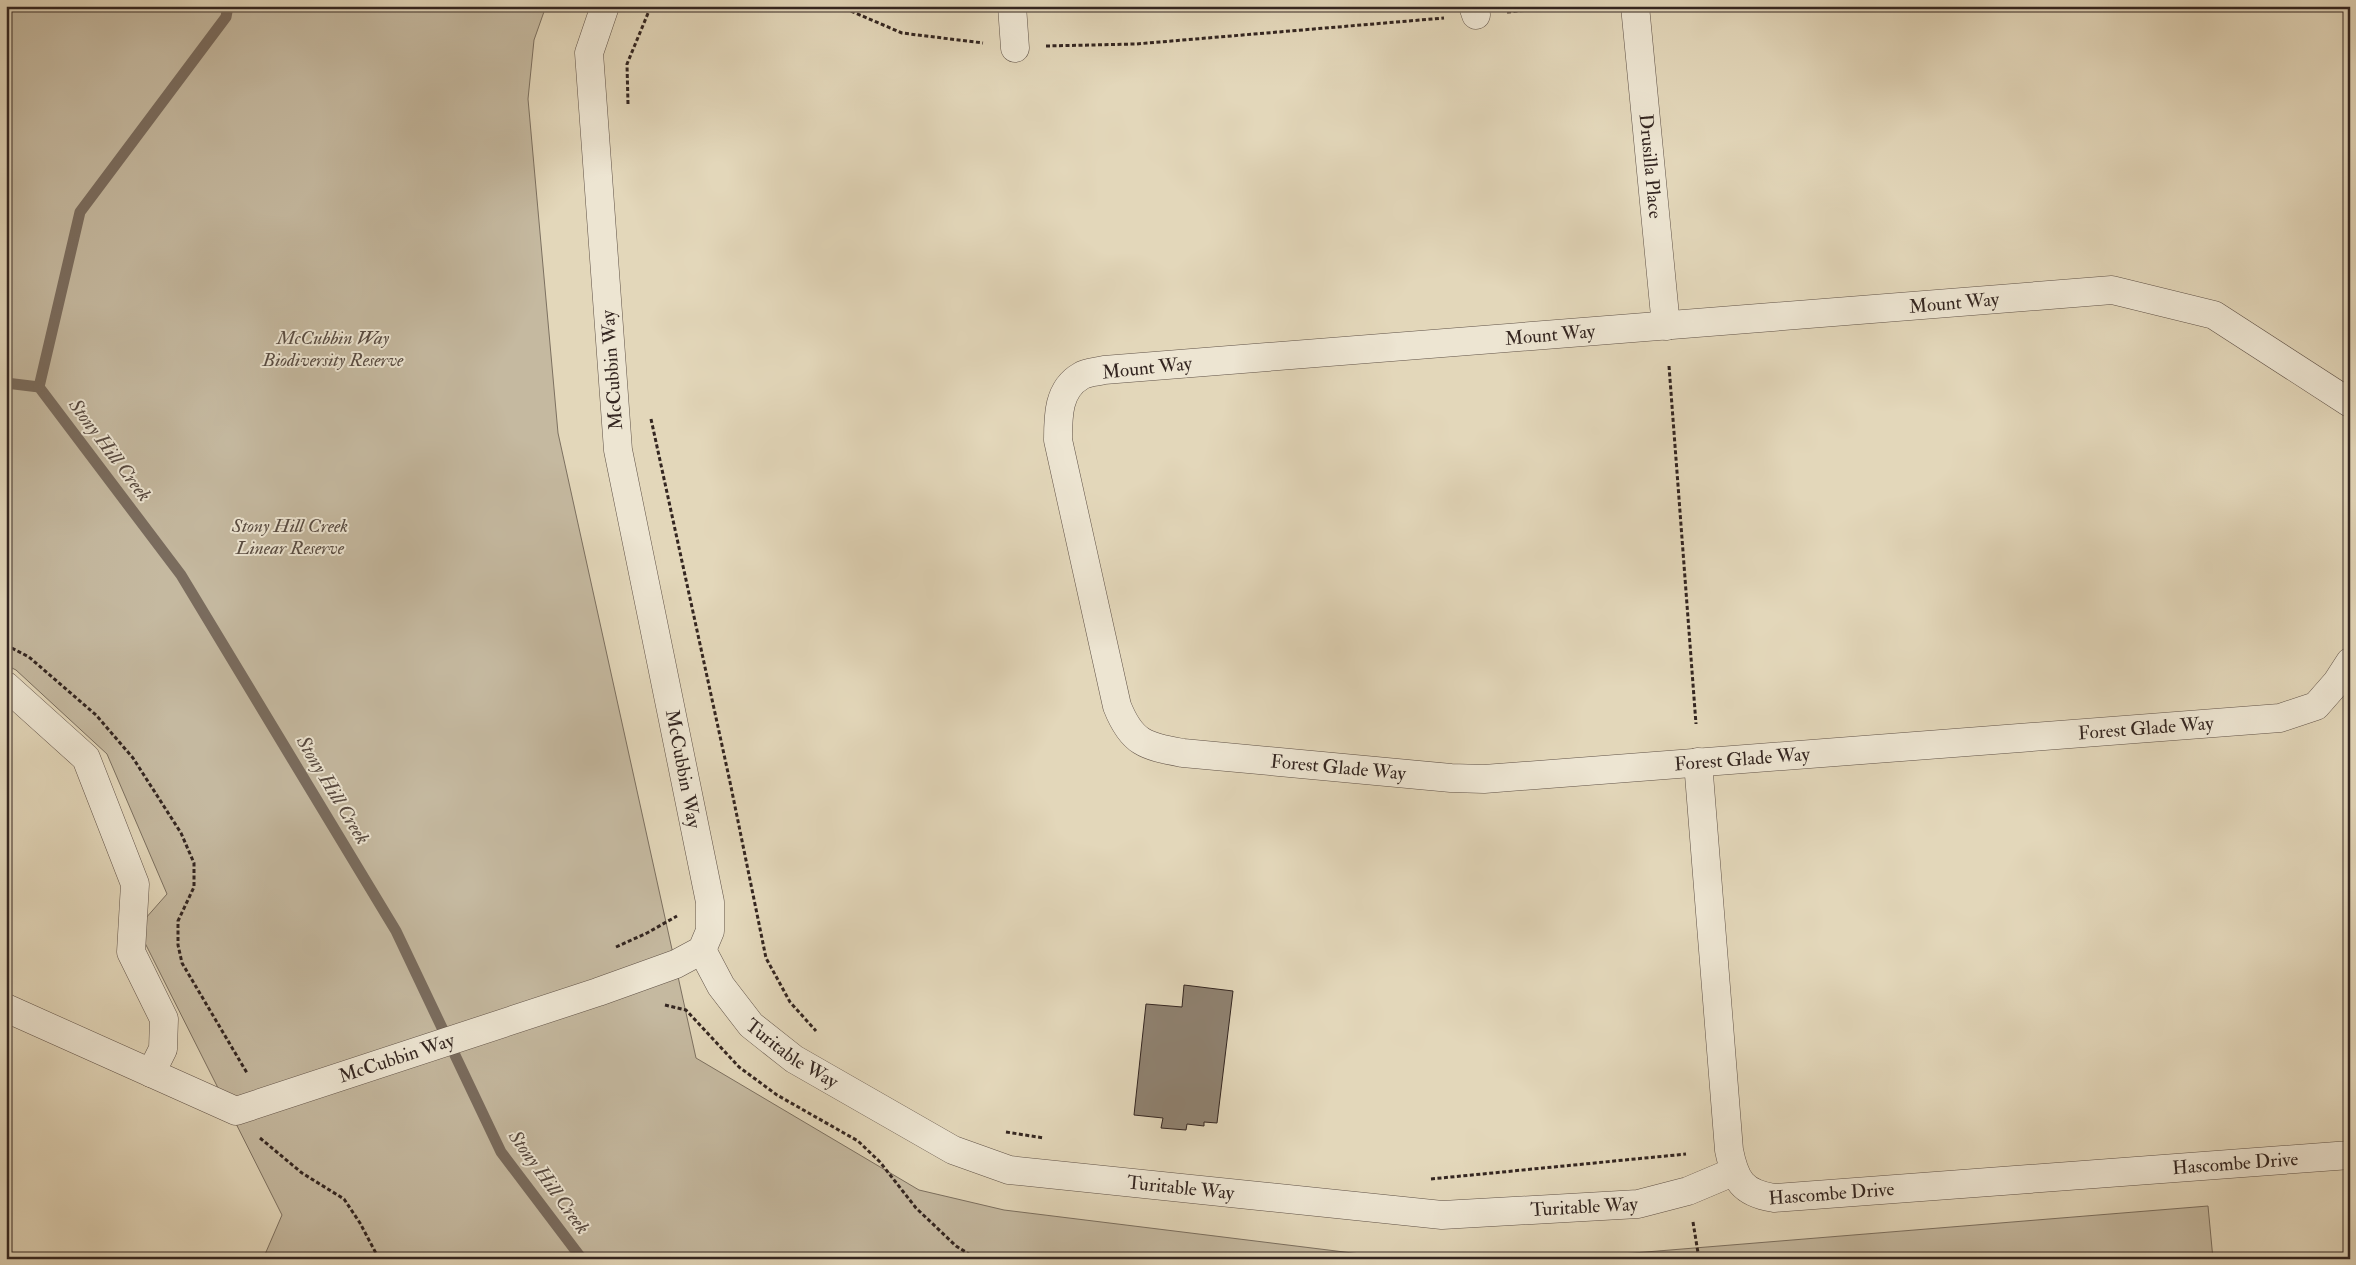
<svg xmlns="http://www.w3.org/2000/svg" width="2356" height="1265" font-family="'IM FELL Double Pica',serif">
	<style>
		.green { fill: #c5b9a0; stroke: #7c7060 }
		.lines { fill: none; stroke-linecap: round; stroke-linejoin: round }
		.stream { stroke: #7a6c5e; stroke-width: 11 }
		.building { fill: #8f8271; stroke: #342621 }
		.minor-casing { stroke: #605247; stroke-width: 29 }
		.path { stroke: #342621; stroke-width: 3; stroke-dasharray: 4 2.5; stroke-linecap: butt }
		.minor { stroke: #ede5d2; stroke-width: 28 }
		.labels { text-anchor: middle; dominant-baseline: central; stroke-width: 4; stroke-linejoin: round; paint-order: stroke }
		.street-label { font-size: 19px; fill: #342621; stroke: #ede5d2 }
		.park-label { font-size: 19px; font-style: italic; fill: #584b41; stroke: #ede5d2 }
		.water-label { font-size: 20px; font-style: italic; fill: #57493f; stroke: #ede5d2 }
	</style>
	<rect width="100%" height="100%" fill="#e3d7ba"/>
	<filter id="stains"><feTurbulence type="fractalNoise" baseFrequency=".004" numOctaves="4"/><feColorMatrix values="0 0 0 0 .2 0 0 0 0 .09 0 0 0 0 .02 0 0 0 .5 -.17"/></filter>
	<radialGradient id="worn" r=".72"><stop offset=".6" stop-color="#630" stop-opacity="0"/><stop offset="1" stop-color="#630" stop-opacity=".3"/></radialGradient>
	<!-- green -->
	<g class="green">
		<path d="M6,6H546L534,40L528,99L558,433L696,1058L919,1190L1004,1210L1401,1259H263L282,1215L145,943V919L167,894L107,754L16,670L6,665Z"/>
		<path d="M2208,1206L2213,1259H1560Z"/>
	</g>
	<g class="lines">
		<!-- stream -->
		<g class="stream">
			<path d="M6,383L39,387L181,575L396,931L501,1152L582,1259"/>
			<path d="M39,387L80,212L226,17L228,6"/>
		</g>
	</g>
	<!-- building -->
	<path class="building" d="M1184,985L1233,991L1217,1123L1204,1122V1126L1187,1124L1186,1130L1161,1128L1163,1118L1134,1115L1146,1004L1182,1007Z"/>
	<g class="lines">
		<defs>
			<g id="minor">
				<path d="M1012,6L1015,48"/>
				<path d="M1473,6L1476,15"/>
				<path id="s1" d="M1635,6L1666,326"/>
				<path id="s2" d="M2350,403L2214,315L2112,290L1104,370C1097,372 1087,372 1081,376C1058,389 1058,416 1058,440L1117,706C1132,744 1146,746 1183,753L1451,778L1484,779L2280,718L2316,706L2337,682L2350,662"/>
				<path d="M6,686L86,758L135,884L131,952L164,1019L163,1049L151,1073"/>
				<path id="s3" d="M1698,762L1729,1150C1735,1180 1742,1193 1774,1198L2350,1155"/>
				<path id="s4" d="M702,950L721,986L751,1025L794,1059L953,1150L1009,1170L1442,1215L1638,1204L1688,1191L1733,1172"/>
				<path id="s5" d="M6,1008L236,1111L598,992L676,964L702,950L710,931V902L618,450L589,53L605,6"/>
			</g>
		</defs>
		<!-- minor casing -->
		<use href="#minor" class="minor-casing"/>
		<!-- path -->
		<g class="path">
			<path d="M839,6L902,33L983,43"/>
			<path d="M1507,12L1576,6"/>
			<path d="M1046,46L1136,44L1444,18"/>
			<path d="M628,104L627,64L651,6"/>
			<path d="M1669,366L1696,724"/>
			<path d="M651,419L730,782L766,958L790,1002L816,1031"/>
			<path d="M6,645L29,657L96,715L133,758L181,833L194,863V887L178,921V945L182,963L247,1073"/>
			<path d="M616,947L647,933L677,916"/>
			<path d="M665,1005L686,1010L739,1067L777,1095L858,1141L880,1162L916,1208L956,1246L977,1259"/>
			<path d="M1006,1132L1044,1138"/>
			<path d="M260,1138L302,1173L344,1199L360,1223L379,1259"/>
			<path d="M1431,1179L1686,1154"/>
			<path d="M1693,1222L1699,1259"/>
		</g>
		<!-- minor -->
		<use href="#minor" class="minor"/>
	</g>
	<g class="labels">
		<!-- street labels -->
		<g class="street-label">
			<text stroke="none"><textPath href="#s1" startOffset="161">Drusilla Place</textPath></text>
			<text transform="translate(1954 303) rotate(-5)">Mount Way</text>
			<text transform="translate(1550 335) rotate(-5)">Mount Way</text>
			<text transform="translate(1147 368) rotate(-6)">Mount Way</text>
			<text transform="translate(612 370) rotate(-94)">McCubbin Way</text>
			<text stroke="none"><textPath href="#s2" startOffset="2699">Forest Glade Way</textPath></text>
			<text stroke="none"><textPath href="#s2" startOffset="2294">Forest Glade Way</textPath></text>
			<text stroke="none"><textPath href="#s2" startOffset="1889">Forest Glade Way</textPath></text>
			<text transform="translate(683 769) rotate(79)">McCubbin Way</text>
			<text stroke="none"><textPath href="#s4" startOffset="140">Turitable Way</textPath></text>
			<text stroke="none"><textPath href="#s5" startOffset="421">McCubbin Way</textPath></text>
			<text stroke="none"><textPath href="#s3" startOffset="924">Hascombe Drive</textPath></text>
			<text stroke="none"><textPath href="#s4" startOffset="560">Turitable Way</textPath></text>
			<text stroke="none"><textPath href="#s3" startOffset="519">Hascombe Drive</textPath></text>
			<text stroke="none"><textPath href="#s4" startOffset="965">Turitable Way</textPath></text>
		</g>
		<!-- park labels -->
		<g class="park-label">
			<text x="333" y="338">McCubbin Way<tspan x="333" dy="22">Biodiversity Reserve</tspan></text>
			<text x="290" y="526">Stony Hill Creek<tspan x="290" dy="22">Linear Reserve</tspan></text>
		</g>
		<!-- water labels -->
		<g class="water-label">
			<text transform="translate(110 450) rotate(53)">Stony Hill Creek</text>
			<text transform="translate(333 790) rotate(59)">Stony Hill Creek</text>
			<text transform="translate(549 1182) rotate(54)">Stony Hill Creek</text>
		</g>
	</g>
	<!-- margin -->
	<rect width="2356" height="1265" fill="none" stroke="#e3d7ba" stroke-width="25"/>
	<rect x="8" y="8" width="2341" height="1250" fill="none" stroke="#342621" stroke-width="2.5"/>
	<rect x="12" y="12" width="2331" height="1240" fill="none" stroke="#342621"/>
	<rect width="100%" height="100%" filter="url(#stains)"/>
	<rect width="100%" height="100%" fill="url(#worn)"/>
</svg>
